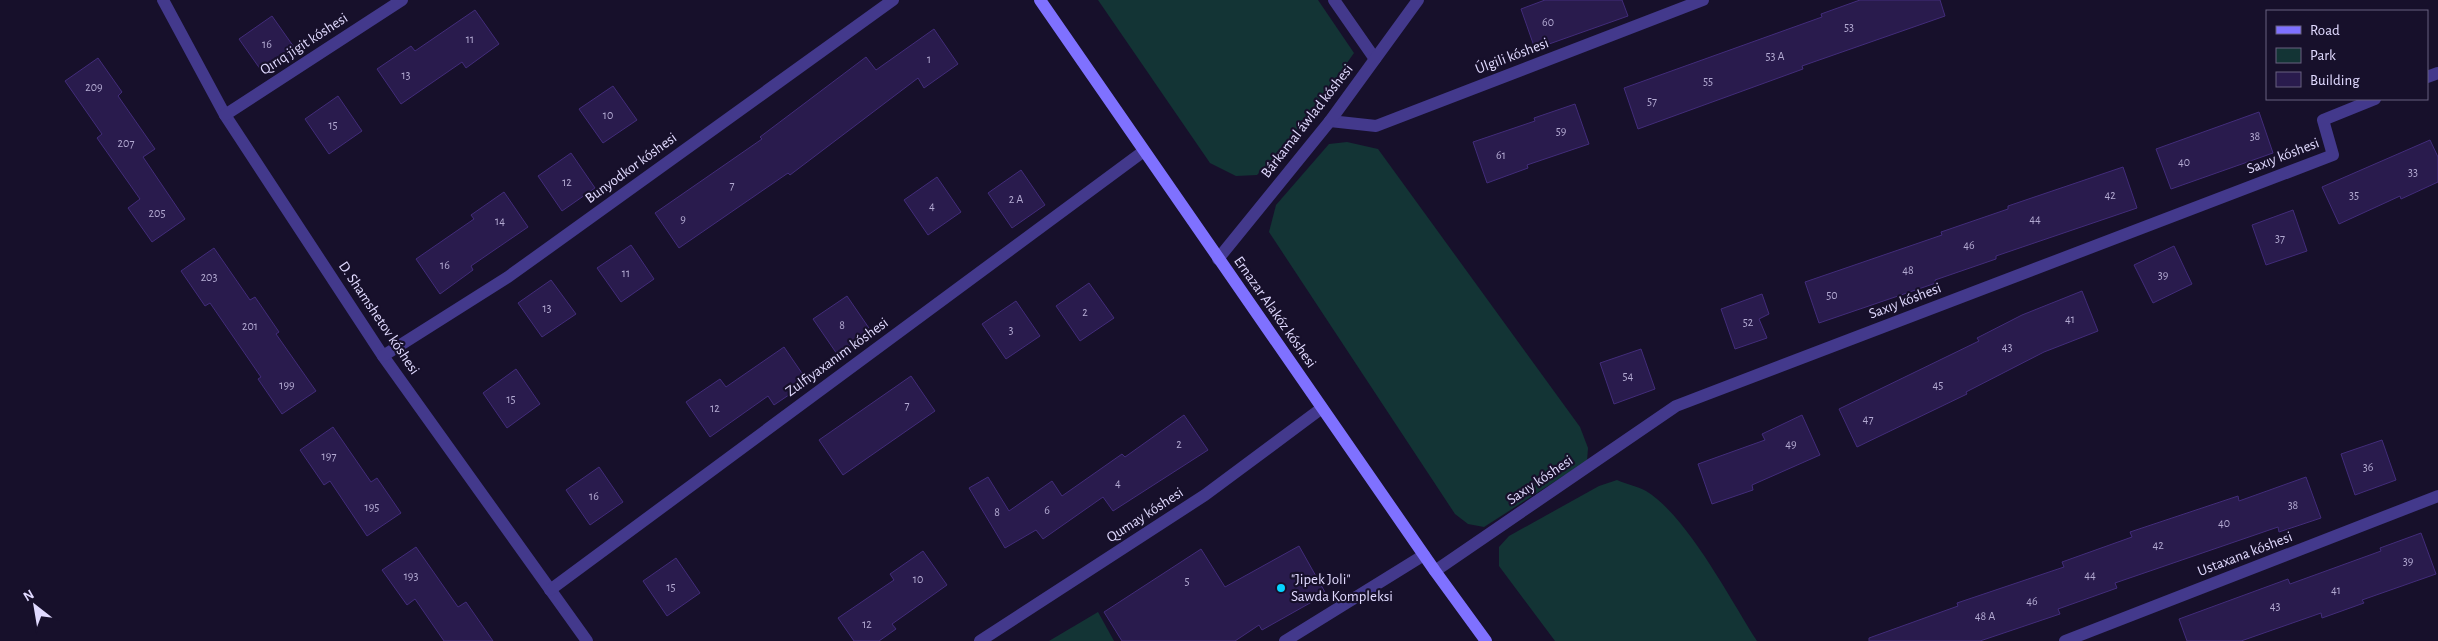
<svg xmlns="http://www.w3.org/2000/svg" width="2438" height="641" font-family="'Alegreya Sans',sans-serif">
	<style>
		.green { fill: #133435 }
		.building { fill: #291b4d; stroke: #422c7a }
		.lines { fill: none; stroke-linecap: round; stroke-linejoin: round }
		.street { stroke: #43398c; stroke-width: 12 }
		.secondary { stroke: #7f71ff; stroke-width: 12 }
		.poi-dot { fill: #06d3ff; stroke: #17102b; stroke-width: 2 }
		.labels { text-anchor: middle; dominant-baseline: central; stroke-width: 4.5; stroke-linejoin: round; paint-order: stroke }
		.number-label { font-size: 12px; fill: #b3aad2 }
		.street-label { font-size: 15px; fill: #e1daff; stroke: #17102b }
		.poi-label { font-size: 15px; fill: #e1daff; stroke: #17102b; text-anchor: start }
	</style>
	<rect width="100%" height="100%" fill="#17102b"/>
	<!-- green -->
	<g class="green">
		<path d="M1098,0H1318L1354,53L1298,132L1257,175L1236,176L1210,163Z"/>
		<path d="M1347,142L1378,149L1580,427L1588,448L1587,461L1484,527L1468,524L1455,514L1269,232L1276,205L1329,144Z"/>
		<path d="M1617,480C1626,484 1637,486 1646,491C1687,516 1730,599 1757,641H1555L1499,566V547L1509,536L1599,486Z"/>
		<path d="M1098,612L1114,641H1049Z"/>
	</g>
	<!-- building -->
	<g class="building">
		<path d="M1545,0H1622L1628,16L1535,49L1521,9Z"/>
		<path d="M1860,0H1940L1945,16L1802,66L1803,69L1638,129L1624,88L1822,17L1821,14Z"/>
		<path d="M475,10L499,44L466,68L462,62L401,104L377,69L411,46L415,51Z"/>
		<path d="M272,16L296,50L263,73L239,39Z"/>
		<path d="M934,29L958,64L924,88L918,78L790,175L788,173L679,248L655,213L762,139L760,137L866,57L876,70Z"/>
		<path d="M98,58L122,92L118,96L155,149L143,157L185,219L152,242L128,208L140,199L97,138L102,134L65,81Z"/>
		<path d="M613,86L637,120L603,143L579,109Z"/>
		<path d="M338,96L362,131L329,154L305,119Z"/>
		<path d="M1575,104L1589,144L1527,165L1528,168L1487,183L1473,142L1535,121L1534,118Z"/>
		<path d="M2259,112L2273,153L2171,189L2156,149Z"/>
		<path d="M2430,140L2438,157V182L2401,199L2400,196L2339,224L2322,187Z"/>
		<path d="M571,153L595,188L562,211L538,176Z"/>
		<path d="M2123,167L2137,208L1996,256V259L1935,280L1936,283L1819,323L1805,282L1942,235L1941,232L2008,209V206Z"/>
		<path d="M1021,170L1045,205L1012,228L988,193Z"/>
		<path d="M937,177L961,212L928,235L904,200Z"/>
		<path d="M504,192L528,227L471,266L473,270L440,294L416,259L474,219L471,215Z"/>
		<path d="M2293,210L2307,251L2266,265L2252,225Z"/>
		<path d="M631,245L654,279L621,302L597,268Z"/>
		<path d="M2174,246L2192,284L2153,303L2134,265Z"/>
		<path d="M214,248L250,300L255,297L279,332L276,334L316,391L282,414L258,379L261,377L210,303L205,306L181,271Z"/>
		<path d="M551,280L576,314L542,337L518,303Z"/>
		<path d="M1089,283L1114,318L1080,341L1056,306Z"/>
		<path d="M2082,291L2098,331L2044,352L1966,392L1967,394L1857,447L1839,409L1979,341L1977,338L2022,315Z"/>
		<path d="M1762,294L1769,314L1759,319L1767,338L1735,349L1721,309Z"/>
		<path d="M847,296L871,331L837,354L813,319Z"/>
		<path d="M1016,301L1040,336L1006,359L982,324Z"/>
		<path d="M784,347L808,382L774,405L768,396L710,437L686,402L720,379L726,387Z"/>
		<path d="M1641,349L1655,389L1614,404L1600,363Z"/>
		<path d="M516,369L540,404L507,428L483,393Z"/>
		<path d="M911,376L935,411L843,475L819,440Z"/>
		<path d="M1184,415L1208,450L1113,511L1103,497L1043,539L1036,530L1005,548L969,488L988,477L1009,511L1052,481L1062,496L1122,454L1125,457Z"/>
		<path d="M1802,415L1820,455L1752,485L1753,490L1712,504L1698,464L1765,440L1762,434Z"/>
		<path d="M333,427L371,482L377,478L401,513L367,536L330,481L324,485L300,450Z"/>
		<path d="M2382,440L2396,480L2355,495L2341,454Z"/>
		<path d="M599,467L623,502L590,525L566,490Z"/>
		<path d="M2306,477L2321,518L2279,532L2278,527L2115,583L2117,588L2058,609L2060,614L1980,641H1869V638L1958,606L1957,603L2064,567L2062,562L2132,537L2130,532L2238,496L2239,501Z"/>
		<path d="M2421,533L2436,574L2362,600L2364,603L2322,618L2321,613L2241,641H2187L2179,619L2288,579L2290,584L2381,551L2380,548Z"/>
		<path d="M1299,546L1326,594L1262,630L1259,625L1235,641H1122L1104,612L1201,549L1225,587Z"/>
		<path d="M416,547L458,607L466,602L493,641H444L415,599L407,605L382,570Z"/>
		<path d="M923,551L947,585L892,624L896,629L879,641H854L838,618L894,580L890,574Z"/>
		<path d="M676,558L700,593L667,616L643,581Z"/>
	</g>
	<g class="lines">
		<!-- street -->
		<g class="street">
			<path d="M163,0L225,115L383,356L587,641"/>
			<path d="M1334,0L1375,59"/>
			<path d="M2427,77L2438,73"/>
			<path d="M225,115L402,0"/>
			<path d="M1330,121L1376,126L1703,0"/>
			<path d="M1218,259L1330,121L1418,0"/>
			<path d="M383,356L508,277L893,0"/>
			<path d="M1435,571L1676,406L2333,155L2323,120L2375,99"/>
			<path d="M550,590L1144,151"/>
			<path d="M980,641L1205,495L1322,408"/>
			<path d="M1285,641L1424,555"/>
			<path d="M2065,641L2438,496"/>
		</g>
		<!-- secondary -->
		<path class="secondary" d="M1040,0L1435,571L1486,641"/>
	</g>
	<!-- markers -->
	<circle class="poi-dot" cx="1281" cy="588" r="5"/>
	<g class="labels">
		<!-- number labels -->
		<g class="number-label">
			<text x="1548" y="22">60</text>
			<text x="1849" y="27">53</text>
			<text x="470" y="39">11</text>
			<text x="267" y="44">16</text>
			<text x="1775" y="56">53 А</text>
			<text x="929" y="59">1</text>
			<text x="406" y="75">13</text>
			<text x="1708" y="81">55</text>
			<text x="94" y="87">209</text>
			<text x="1652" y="101">57</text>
			<text x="608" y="115">10</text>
			<text x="333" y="125">15</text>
			<text x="1561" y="131">59</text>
			<text x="2255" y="136">38</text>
			<text x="126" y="143">207</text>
			<text x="1501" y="155">61</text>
			<text x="2184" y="162">40</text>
			<text x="2413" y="172">33</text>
			<text x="567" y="182">12</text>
			<text x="732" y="185">7</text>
			<text x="2110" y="195">42</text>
			<text x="2354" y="195">35</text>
			<text x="1016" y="199">2 А</text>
			<text x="932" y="206">4</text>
			<text x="157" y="213">205</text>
			<text x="683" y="219">9</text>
			<text x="2035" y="219">44</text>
			<text x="500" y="221">14</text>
			<text x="2280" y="238">37</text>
			<text x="1969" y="245">46</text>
			<text x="445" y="265">16</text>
			<text x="1908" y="270">48</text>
			<text x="626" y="273">11</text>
			<text x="2163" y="275">39</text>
			<text x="209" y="277">203</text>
			<text x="1832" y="295">50</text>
			<text x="547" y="308">13</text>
			<text x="1085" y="312">2</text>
			<text x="2070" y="319">41</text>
			<text x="1748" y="322">52</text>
			<text x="842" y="325">8</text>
			<text x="250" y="326">201</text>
			<text x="1011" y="330">3</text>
			<text x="2007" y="347">43</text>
			<text x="1628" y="376">54</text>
			<text x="287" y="385">199</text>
			<text x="1938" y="385">45</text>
			<text x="511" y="399">15</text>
			<text x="907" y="405">7</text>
			<text x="715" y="408">12</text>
			<text x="1868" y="419">47</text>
			<text x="1179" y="444">2</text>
			<text x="1791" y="444">49</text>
			<text x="329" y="456">197</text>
			<text x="2368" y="467">36</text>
			<text x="1118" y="483">4</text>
			<text x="594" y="496">16</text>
			<text x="2293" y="505">38</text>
			<text x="372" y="507">195</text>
			<text x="1047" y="510">6</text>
			<text x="997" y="512">8</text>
			<text x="2224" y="523">40</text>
			<text x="2158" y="545">42</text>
			<text x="2408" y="561">39</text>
			<text x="2090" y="575">44</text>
			<text x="411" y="576">193</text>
			<text x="918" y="579">10</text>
			<text x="1187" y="581">5</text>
			<text x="671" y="587">15</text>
			<text x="2336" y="590">41</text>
			<text x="2032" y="601">46</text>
			<text x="2275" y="606">43</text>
			<text x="1985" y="616">48 А</text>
			<text x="867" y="624">12</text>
		</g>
		<!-- street labels -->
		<g class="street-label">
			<text transform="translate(304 44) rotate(-33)">Qırıq jigit kóshesi</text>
			<text transform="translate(1512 56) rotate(-21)">Úlgili kóshesi</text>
			<text transform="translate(1307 121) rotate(-52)">Bárkamal áwlad kóshesi</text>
			<text transform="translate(2283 156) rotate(-21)">Saxıy kóshesi</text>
			<text transform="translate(631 168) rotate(-36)">Bunyodkor kóshesi</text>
			<text transform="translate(1905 301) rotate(-21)">Saxıy kóshesi</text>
			<text transform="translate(1275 312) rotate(55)">Ernazar Alakóz kóshesi</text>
			<text transform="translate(379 318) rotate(56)">D. Shamshetov kóshesi</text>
			<text transform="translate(837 357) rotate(-36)">Zulfiyaxanım kóshesi</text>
			<text transform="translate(1540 480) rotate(-34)">Saxıy kóshesi</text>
			<text transform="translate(1145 515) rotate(-33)">Qumay kóshesi</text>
			<text transform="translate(2245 554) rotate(-21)">Ustaxana kóshesi</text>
		</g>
		<!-- poi labels -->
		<g class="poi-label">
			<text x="1291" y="579">"Jipek Joli"<tspan x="1291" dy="17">Sawda Kompleksi</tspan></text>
		</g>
	</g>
	<!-- legend -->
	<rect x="2266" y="10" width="162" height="90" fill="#17102b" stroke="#686180"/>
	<rect x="2276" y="26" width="25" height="8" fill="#7f71ff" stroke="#686180"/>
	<text x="2310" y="35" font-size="15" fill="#e1daff">Road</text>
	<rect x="2276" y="48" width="25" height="15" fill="#133435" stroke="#686180"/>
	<text x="2310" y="60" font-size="15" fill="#e1daff">Park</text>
	<rect x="2276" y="72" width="25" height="15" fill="#291b4d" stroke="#686180"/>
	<text x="2310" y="85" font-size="15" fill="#e1daff">Building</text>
	<!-- north arrow -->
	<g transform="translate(35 606) rotate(329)" stroke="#17102b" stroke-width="4" paint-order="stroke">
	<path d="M0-4L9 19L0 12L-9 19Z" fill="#e1daff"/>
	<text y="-8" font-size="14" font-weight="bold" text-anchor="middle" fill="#e1daff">N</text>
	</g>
</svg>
